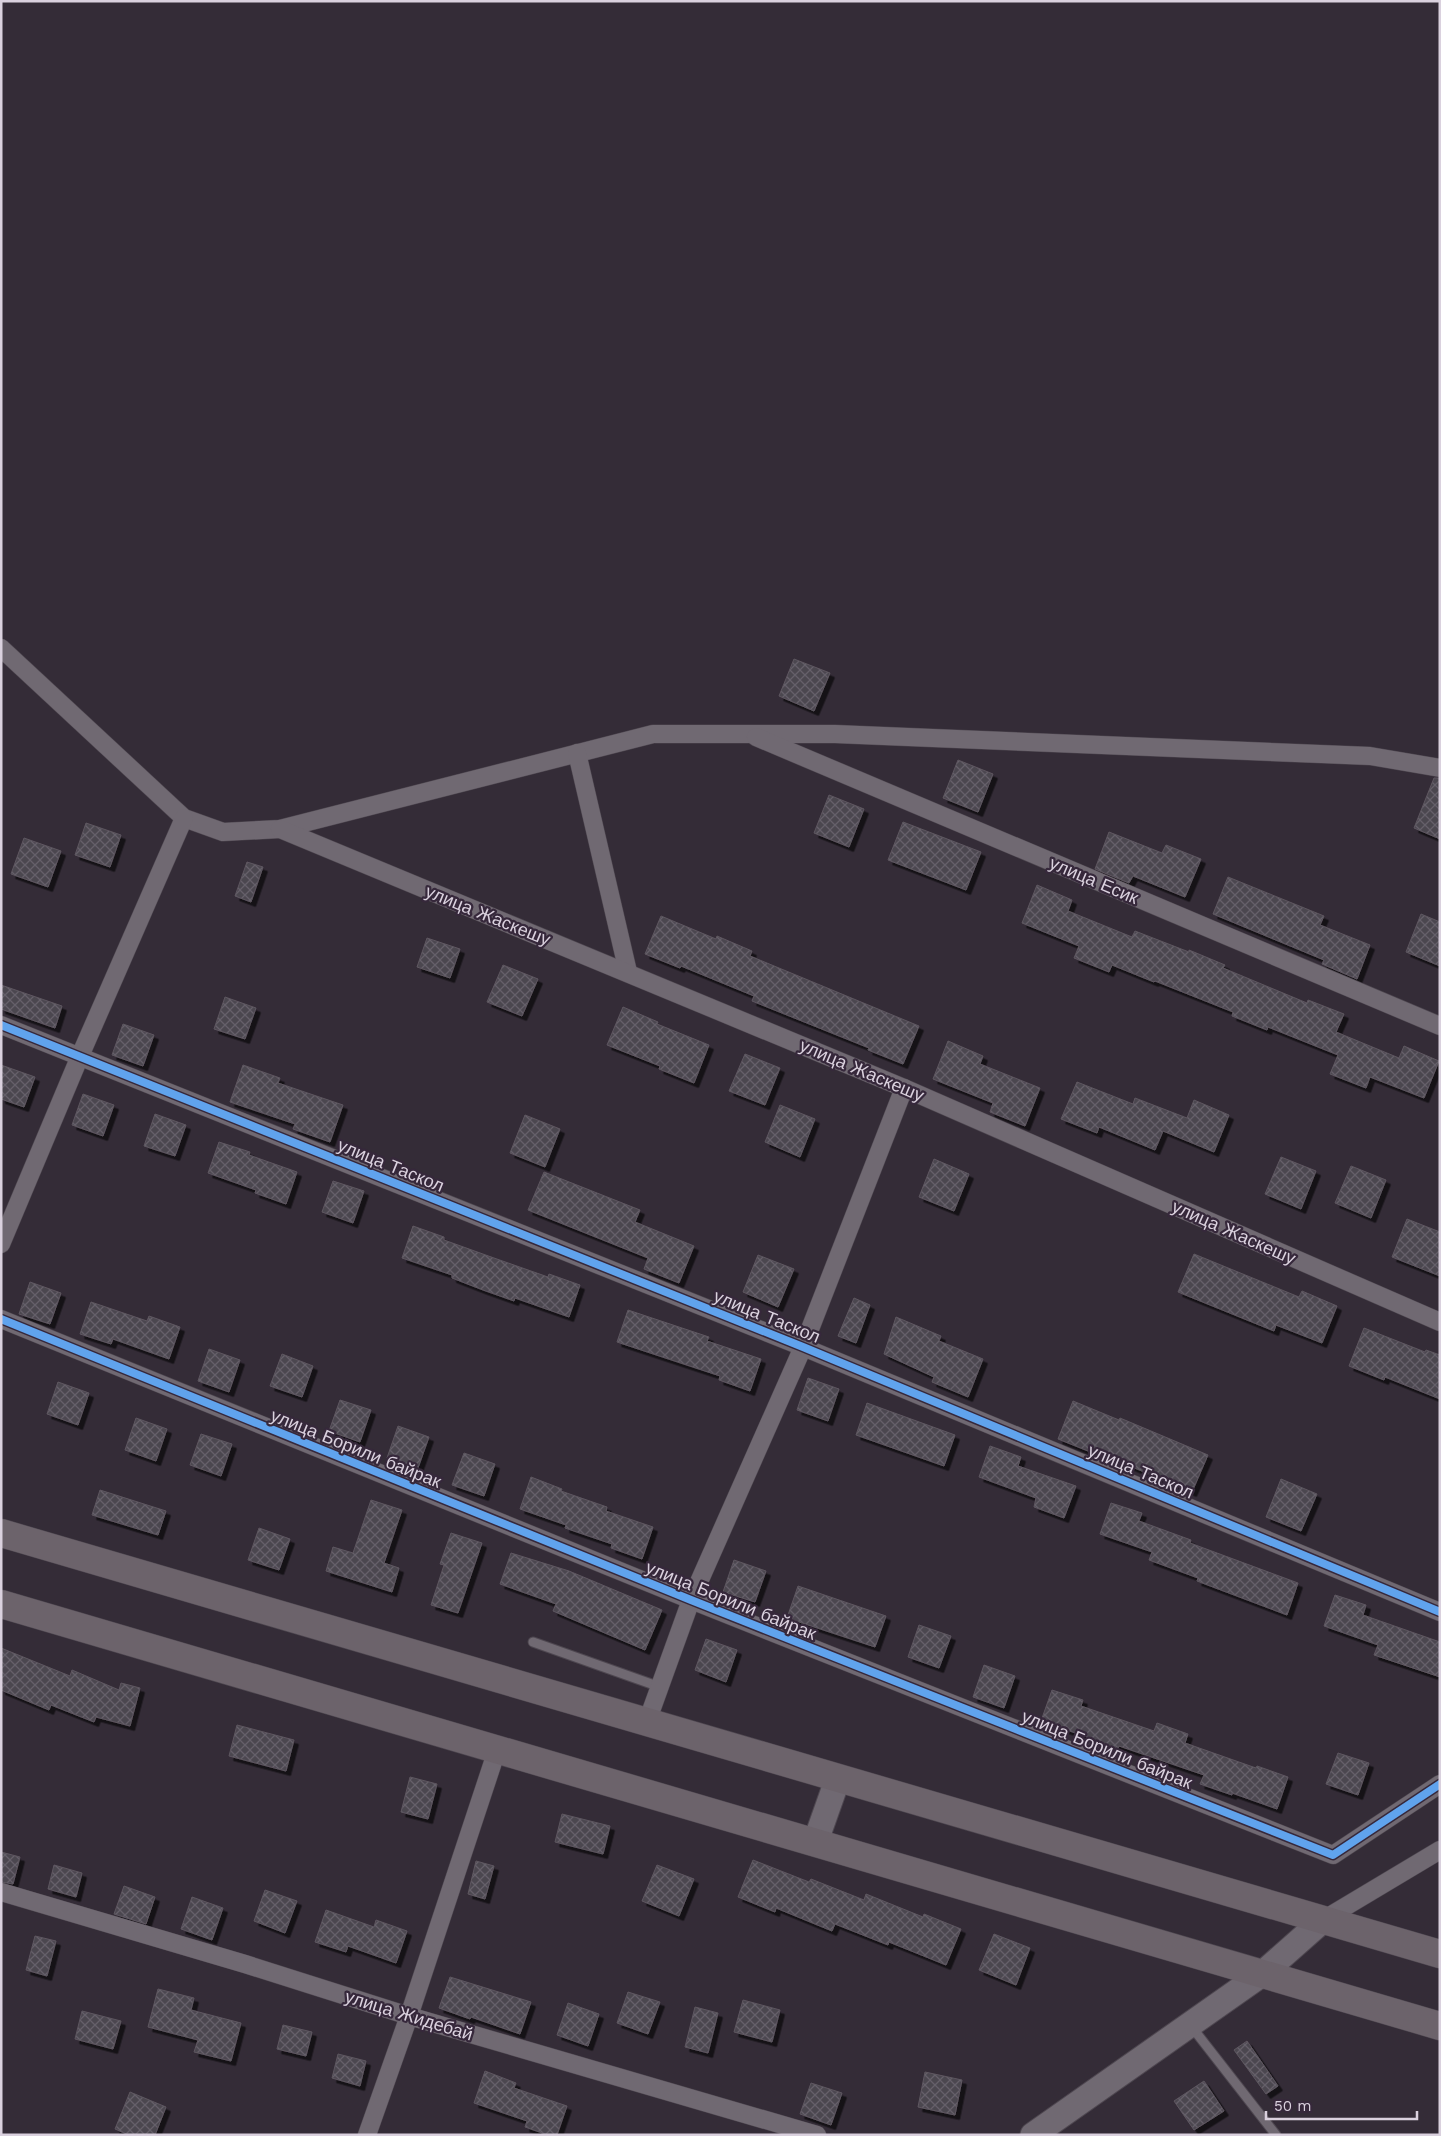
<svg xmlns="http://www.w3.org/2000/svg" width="1441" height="2136" font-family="'Work Sans',sans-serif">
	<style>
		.building { fill: url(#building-cross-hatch); stroke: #5e5760; filter: url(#shadow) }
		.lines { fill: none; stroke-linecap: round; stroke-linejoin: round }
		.lane-casing { stroke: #4e4750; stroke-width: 11 }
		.street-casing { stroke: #4e4750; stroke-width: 19 }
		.secondary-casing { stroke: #4e4750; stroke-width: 27 }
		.primary-casing { stroke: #4e4750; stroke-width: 29 }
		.lane { stroke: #706972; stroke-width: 9 }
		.street { stroke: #706972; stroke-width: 18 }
		.secondary { stroke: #706972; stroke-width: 25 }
		.primary { stroke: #6c636b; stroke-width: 28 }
		.cycleway-casing { stroke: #36283b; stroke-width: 11 }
		.cycleway { stroke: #60a3ed; stroke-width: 8 }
		.labels { text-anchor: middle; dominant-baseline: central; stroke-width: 4.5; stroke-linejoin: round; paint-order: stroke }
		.street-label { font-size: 18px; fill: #dad1de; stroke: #36283b }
	</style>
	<defs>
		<pattern id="building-cross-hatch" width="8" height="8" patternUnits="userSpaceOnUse" patternTransform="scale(1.25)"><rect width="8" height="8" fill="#4c4650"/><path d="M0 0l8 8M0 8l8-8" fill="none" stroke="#656069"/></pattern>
		<filter id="shadow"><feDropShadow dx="4.5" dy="4.5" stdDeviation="0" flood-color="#0009"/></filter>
	</defs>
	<rect width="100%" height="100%" fill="#342c37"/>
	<!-- building -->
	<g class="building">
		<path d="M794,659L830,673L814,711L779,696Z"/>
		<path d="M958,760L993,774L978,812L943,798Z"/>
		<path d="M1434,778H1440V839L1414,828Z"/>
		<path d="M829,795L864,809L849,847L814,833Z"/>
		<path d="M903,822L981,852L966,890L888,860Z"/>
		<path d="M86,823L121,835L110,867L75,855Z"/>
		<path d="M1109,832L1162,853L1166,845L1201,859L1185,897L1133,876L1129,883L1095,869Z"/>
		<path d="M24,838L61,851L48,887L11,874Z"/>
		<path d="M247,862L263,867L251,902L235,896Z"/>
		<path d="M1228,877L1324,916L1320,925L1370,945L1357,979L1322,964L1324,960L1213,914Z"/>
		<path d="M1037,885L1072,900L1068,911L1132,937L1135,931L1189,952V950L1225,965L1223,968L1307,1003L1308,1000L1344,1014L1336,1032L1399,1058L1404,1046L1439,1061L1424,1098L1370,1077L1366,1088L1330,1074L1338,1055L1268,1027L1267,1030L1232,1016L1233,1012L1155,981L1154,982L1112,965L1109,972L1074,958L1079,946L1022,923Z"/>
		<path d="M1421,914L1440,922V966L1406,952Z"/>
		<path d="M661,916L716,939L717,936L752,951L750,956L919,1026L903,1064L868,1050L869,1048L752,1001L754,996L681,966L680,968L645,954Z"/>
		<path d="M427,938L460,949L450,978L417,967Z"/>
		<path d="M503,965L538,979L522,1016L487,1002Z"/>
		<path d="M1,985L62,1006L55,1028L1,1009Z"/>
		<path d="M225,997L256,1008L245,1039L214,1029Z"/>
		<path d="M623,1007L658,1022L657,1024L709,1045L694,1083L659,1069L660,1066L607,1045Z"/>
		<path d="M123,1024L154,1035L143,1066L112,1055Z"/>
		<path d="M948,1041L983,1056L980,1064L1040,1088L1025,1126L990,1112L993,1103L933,1079Z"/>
		<path d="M745,1054L780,1068L765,1105L729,1091Z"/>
		<path d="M1,1065L35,1077L24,1107L1,1099Z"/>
		<path d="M243,1065L280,1078L278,1083L343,1105L330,1142L293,1129L295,1124L230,1102Z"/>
		<path d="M1077,1082L1133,1104L1135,1098L1187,1118L1194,1100L1229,1115L1214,1152L1163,1131L1155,1150L1099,1127L1097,1133L1061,1119Z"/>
		<path d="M83,1094L114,1105L103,1136L72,1125Z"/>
		<path d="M780,1105L815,1119L800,1157L765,1142Z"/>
		<path d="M155,1114L186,1125L175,1156L144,1146Z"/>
		<path d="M525,1115L560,1129L545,1167L510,1153Z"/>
		<path d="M219,1142L250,1152L249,1155L297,1172L286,1204L255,1193L256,1190L208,1173Z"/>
		<path d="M1281,1157L1316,1171L1301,1209L1265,1194Z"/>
		<path d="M934,1159L969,1174L954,1211L919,1197Z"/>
		<path d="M1351,1166L1386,1180L1371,1218L1335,1203Z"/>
		<path d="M544,1172L640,1210L635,1222L694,1246L679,1283L644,1269L648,1258L528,1210Z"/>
		<path d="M333,1181L364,1191L353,1223L322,1212Z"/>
		<path d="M1407,1219L1440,1232V1276L1392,1257Z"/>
		<path d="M413,1226L444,1237V1240L494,1258L548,1277L549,1274L580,1285L569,1317L515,1298L514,1301L483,1290L452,1278V1275L402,1258Z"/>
		<path d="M1194,1254L1299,1297L1302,1291L1337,1306L1322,1343L1276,1325L1274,1331L1178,1292Z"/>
		<path d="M758,1255L794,1269L778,1307L743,1292Z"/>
		<path d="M30,1282L61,1293L50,1324L19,1314Z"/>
		<path d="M854,1298L870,1305L856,1343L838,1336Z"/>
		<path d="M91,1302L147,1321L149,1316L180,1327L169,1359L113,1339L111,1344L80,1334Z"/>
		<path d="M628,1310L709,1337L707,1341L761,1359L750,1391L719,1380L720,1376L617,1342Z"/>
		<path d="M896,1317L941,1336L939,1341L983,1359L968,1397L932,1382L934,1377L884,1354Z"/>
		<path d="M1364,1328L1425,1352L1426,1350L1440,1355V1399L1385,1377L1384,1380L1349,1366Z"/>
		<path d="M209,1349L240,1360L229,1392L198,1381Z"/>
		<path d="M282,1354L313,1366L302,1397L270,1386Z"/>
		<path d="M808,1378L839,1389L828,1421L797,1410Z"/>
		<path d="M58,1382L89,1393L78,1425L47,1414Z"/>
		<path d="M340,1400L371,1410L360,1442L329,1431Z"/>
		<path d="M1073,1401L1119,1420L1120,1418L1208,1455L1192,1492L1094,1451L1093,1453L1058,1439Z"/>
		<path d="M867,1403L955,1435L944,1466L856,1435Z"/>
		<path d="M136,1418L167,1429L156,1461L125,1450Z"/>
		<path d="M398,1426L429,1437L418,1468L387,1458Z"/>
		<path d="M201,1434L232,1444L221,1476L190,1465Z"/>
		<path d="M990,1446L1021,1457L1018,1466L1076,1486L1064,1518L1034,1507L1036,1498L979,1477Z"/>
		<path d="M464,1453L495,1464L484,1496L452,1485Z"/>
		<path d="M531,1477L562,1489L561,1491L607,1507L606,1511L653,1527L642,1559L611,1548L612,1544L565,1528L566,1525L520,1509Z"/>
		<path d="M1281,1479L1317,1494L1301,1531L1266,1517Z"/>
		<path d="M100,1490L166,1511L158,1535L92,1515Z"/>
		<path d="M371,1500L402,1510L384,1563L399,1568L392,1592L326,1571L333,1547L353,1553Z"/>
		<path d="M1111,1503L1142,1513L1139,1521L1191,1540L1190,1543L1298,1583L1287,1615L1197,1581L1198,1578L1149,1560L1152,1552L1100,1534Z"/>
		<path d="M259,1528L290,1539L279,1570L248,1560Z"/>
		<path d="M451,1533L482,1543L458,1613L431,1605L444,1565L440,1564Z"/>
		<path d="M511,1553L569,1571L662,1610L645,1650L553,1611L556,1604L500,1584Z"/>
		<path d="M734,1560L766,1571L755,1602L723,1592Z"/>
		<path d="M798,1586L886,1616L875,1647L787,1618Z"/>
		<path d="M1335,1595L1366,1605L1363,1615L1440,1642V1677L1374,1655L1378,1645L1324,1626Z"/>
		<path d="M919,1625L951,1636L939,1668L908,1657Z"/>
		<path d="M706,1639L737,1650L726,1682L695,1670Z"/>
		<path d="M1,1648L70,1676L72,1670L119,1690L121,1683L140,1688L130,1726L96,1717L94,1722L51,1705L49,1710L1,1690Z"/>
		<path d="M984,1665L1015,1676L1004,1708L973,1697Z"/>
		<path d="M1052,1690L1083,1700L1081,1706L1154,1731L1157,1723L1188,1734L1185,1743L1256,1768L1257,1766L1288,1777L1277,1809L1232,1793V1795L1200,1784L1204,1775L1119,1746L1116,1754L1085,1743L1087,1737L1041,1721Z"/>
		<path d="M237,1725L294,1740L286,1771L229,1756Z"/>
		<path d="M1338,1753L1369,1763L1358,1795L1326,1784Z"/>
		<path d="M410,1777L437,1784L428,1819L401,1812Z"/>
		<path d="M562,1814L610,1826L603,1854L555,1842Z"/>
		<path d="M1,1852L20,1857L13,1884L1,1882Z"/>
		<path d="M753,1860L809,1882L811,1879L864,1900L866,1894L923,1917L924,1914L961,1929L946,1965L889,1942L888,1945L835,1924L832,1931L776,1908L775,1912L738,1897Z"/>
		<path d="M476,1861L494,1866L485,1899L468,1894Z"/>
		<path d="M54,1865L82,1873L76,1897L48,1889Z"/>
		<path d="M657,1865L694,1879L679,1916L642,1901Z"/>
		<path d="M124,1886L155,1897L146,1924L114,1914Z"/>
		<path d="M265,1890L297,1901L285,1933L254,1921Z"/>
		<path d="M192,1897L223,1908L212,1940L181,1929Z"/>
		<path d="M326,1910L374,1927L376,1920L407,1931L396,1963L348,1946L346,1952L315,1942Z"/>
		<path d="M994,1934L1030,1948L1016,1985L979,1970Z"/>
		<path d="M35,1936L56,1941L47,1976L26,1970Z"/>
		<path d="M450,1977L531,2002L520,2034L471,2017L470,2019L439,2008Z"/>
		<path d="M158,1989L194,1998L191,2010L241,2023L231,2061L194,2052L198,2040L148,2027Z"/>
		<path d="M628,1992L660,2002L648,2034L617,2023Z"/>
		<path d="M743,2000L780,2010L772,2042L734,2032Z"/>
		<path d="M568,2003L599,2014L588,2046L557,2035Z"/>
		<path d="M695,2007L718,2013L708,2053L685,2047Z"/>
		<path d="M82,2011L121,2021L113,2049L75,2039Z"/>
		<path d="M283,2025L312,2032L306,2056L277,2049Z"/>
		<path d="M1247,2041L1278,2086L1266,2094L1234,2050Z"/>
		<path d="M338,2054L366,2061L360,2086L332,2078Z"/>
		<path d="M485,2071L516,2083L514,2088L567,2106L557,2135H548L525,2127L527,2121L474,2103Z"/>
		<path d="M925,2072L962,2080L955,2115L918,2107Z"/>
		<path d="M1204,2081L1224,2111L1194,2130L1174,2101Z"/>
		<path d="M811,2083L842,2093L831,2125L800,2114Z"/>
		<path d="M130,2092L166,2107L155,2135H129L115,2129Z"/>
	</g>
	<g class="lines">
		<defs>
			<g id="lane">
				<path d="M533,1642L660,1687"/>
				<path d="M1191,2026L1276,2135"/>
			</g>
			<g id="street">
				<path d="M1,648L184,818L223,832L280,829L653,734H835L1370,756L1440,768"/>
				<path d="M756,737L1440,1026"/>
				<path d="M577,753L628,972"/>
				<path d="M280,829L904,1088L1440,1322"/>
				<path d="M1,1025L803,1347L1440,1612"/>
				<path d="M1,1244L80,1056L184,818"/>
				<path d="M1,1319L691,1600L1333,1855L1440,1784"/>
				<path d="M647,1722L691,1600L803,1347L904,1088"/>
				<path d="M1,1892L245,1964L409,2016L817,2135"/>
				<path d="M1323,1920L1440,1850"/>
				<path d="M367,2135L409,2016L497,1750"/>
			</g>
			<g id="secondary">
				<path d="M815,1843L838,1778"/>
				<path d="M1033,2135L1262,1974L1323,1920"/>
			</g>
			<g id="primary">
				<path d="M1,1533L1440,1954"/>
				<path d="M1,1604L1440,2026"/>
			</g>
		</defs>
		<!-- lane casing -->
		<use href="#lane" class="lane-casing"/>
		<!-- street casing -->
		<use href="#street" class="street-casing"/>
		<!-- secondary casing -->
		<use href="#secondary" class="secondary-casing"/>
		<!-- primary casing -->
		<use href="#primary" class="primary-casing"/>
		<!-- lane -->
		<use href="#lane" class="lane"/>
		<!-- street -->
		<use href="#street" class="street"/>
		<!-- secondary -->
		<use href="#secondary" class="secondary"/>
		<!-- primary -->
		<use href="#primary" class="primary"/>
		<defs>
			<g id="cycleway">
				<path d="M1,1025L803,1347L1440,1612"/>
				<path d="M1,1319L691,1600L1333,1855L1440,1784"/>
			</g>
		</defs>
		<!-- cycleway casing -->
		<use href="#cycleway" class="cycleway-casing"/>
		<!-- cycleway -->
		<use href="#cycleway" class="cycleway"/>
	</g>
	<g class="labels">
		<!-- street labels -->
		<g class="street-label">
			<text transform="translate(1094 880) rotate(23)">улица Есик</text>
			<text transform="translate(488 915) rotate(22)">улица Жаскешу</text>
			<text transform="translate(862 1070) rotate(23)">улица Жаскешу</text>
			<text transform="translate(391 1165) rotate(22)">улица Таскол</text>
			<text transform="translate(1234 1232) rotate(24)">улица Жаскешу</text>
			<text transform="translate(767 1316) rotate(22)">улица Таскол</text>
			<text transform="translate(356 1448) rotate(22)">улица Борили байрак</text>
			<text transform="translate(1141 1471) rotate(23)">улица Таскол</text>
			<text transform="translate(731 1600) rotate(22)">улица Борили байрак</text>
			<text transform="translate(1107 1749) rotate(22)">улица Борили байрак</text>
			<text transform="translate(409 2015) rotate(17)">улица Жидебай</text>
		</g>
	</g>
	<!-- border -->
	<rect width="1441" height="2136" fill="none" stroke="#dad1de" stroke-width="5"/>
	<!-- scale -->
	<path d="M1266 2111v8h151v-8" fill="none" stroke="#dad1de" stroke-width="2.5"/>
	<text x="1274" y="2111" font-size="15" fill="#dad1de" stroke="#36283b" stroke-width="4" paint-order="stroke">50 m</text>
</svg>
